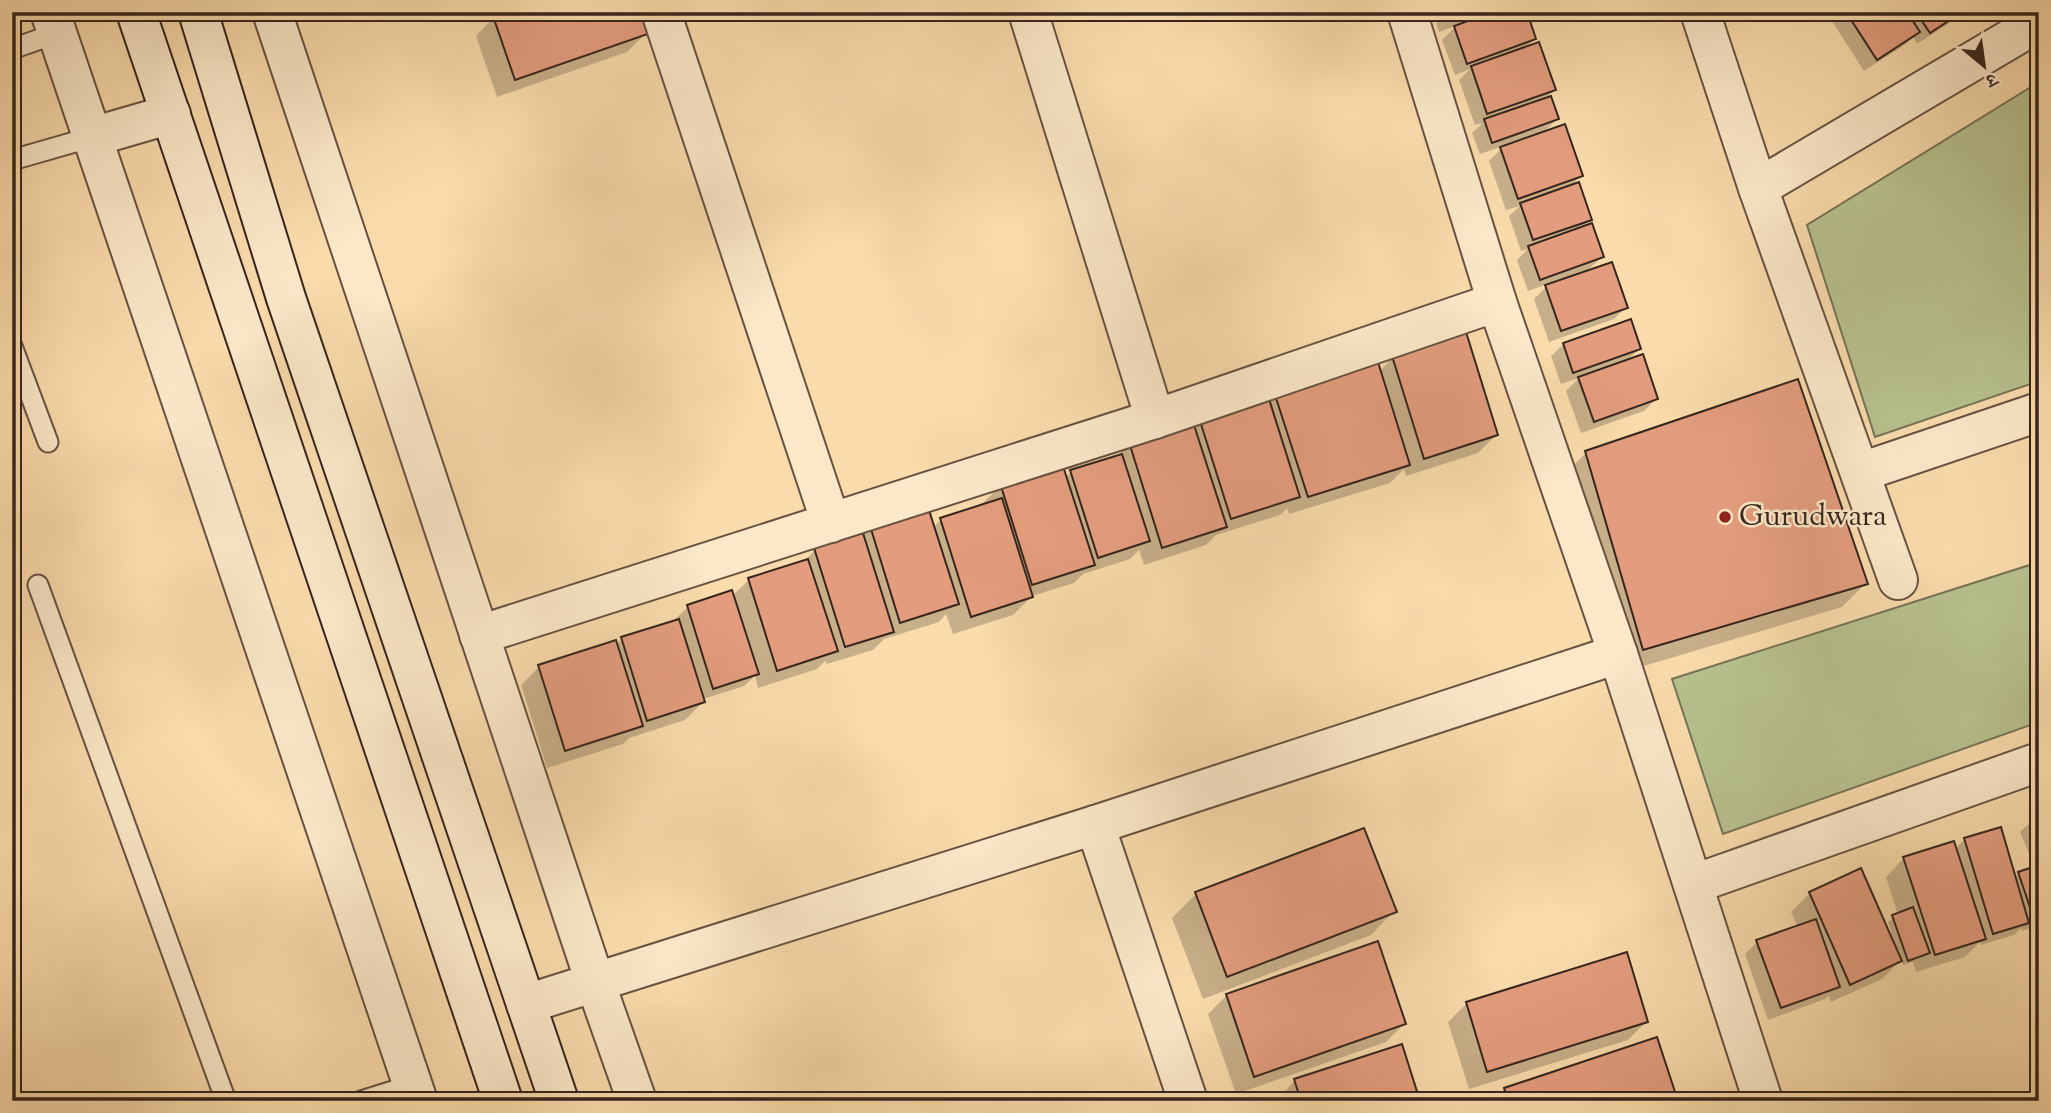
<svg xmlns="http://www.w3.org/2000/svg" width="2051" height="1113" font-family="'Sorts Mill Goudy','Noto Serif Devanagari',serif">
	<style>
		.green { fill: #b7c18e; stroke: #767355; stroke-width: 2 }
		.shadow { fill: #0003 }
		.building { fill: #e39d7e; stroke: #36251c; stroke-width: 2 }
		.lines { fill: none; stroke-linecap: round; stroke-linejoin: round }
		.lane-casing { stroke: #675240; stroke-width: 23 }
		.street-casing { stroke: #675240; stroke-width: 42 }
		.secondary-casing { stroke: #36251c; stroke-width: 42 }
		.lane { stroke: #fbe8c9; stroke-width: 19 }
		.street { stroke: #fbe8c9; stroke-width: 38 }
		.secondary { stroke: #fbe8c9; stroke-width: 38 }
		.poi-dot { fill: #8f2418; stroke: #fbe8c9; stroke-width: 2.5 }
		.labels { text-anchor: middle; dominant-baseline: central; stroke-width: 5; stroke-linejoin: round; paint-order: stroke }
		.poi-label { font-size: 30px; fill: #36251c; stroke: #fbe8c9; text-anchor: start }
	</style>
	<rect width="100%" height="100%" fill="#f9dbac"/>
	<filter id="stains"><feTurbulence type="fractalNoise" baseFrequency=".00286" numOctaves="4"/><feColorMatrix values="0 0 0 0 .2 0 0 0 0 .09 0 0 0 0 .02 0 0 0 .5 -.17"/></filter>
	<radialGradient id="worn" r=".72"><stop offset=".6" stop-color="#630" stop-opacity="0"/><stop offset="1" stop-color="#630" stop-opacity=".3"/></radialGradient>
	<!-- green -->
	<g class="green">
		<path d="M2039,82V381L1875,437L1807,225Z"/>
		<path d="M2039,562V722L1723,834L1672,679Z"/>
	</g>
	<!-- shadow -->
	<g class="shadow">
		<path d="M1433,12H1525L1534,39L1524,50L1554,90L1543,101L1557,119L1542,134L1581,176L1570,187L1590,219L1581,229L1602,257L1585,273L1626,307L1614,319L1549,342L1534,299L1550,283L1528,291L1517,260L1528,249L1521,251L1509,216L1520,206L1506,210L1489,161L1504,146L1480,154L1472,133L1483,123L1475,125L1459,80L1470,69L1455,75L1442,40L1456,26L1439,32Z"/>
		<path d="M1836,12H1960L1951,22L1917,44L1913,37L1906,44L1864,71L1830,18Z"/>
		<path d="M494,17L646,33L627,52L497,97L476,36Z"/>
		<path d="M1564,344L1639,349L1626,362L1656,399L1644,411L1581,433L1566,391L1579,378L1561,384L1551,356Z"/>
		<path d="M1393,357L1496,435L1478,453L1406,476L1404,469L1390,483L1289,514L1287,508L1280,515L1216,535L1206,545L1144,565L1139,550L1130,559L1083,574L1074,583L1032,596L1013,615L953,634L946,614L939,622L884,639L873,650L827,664L825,661L817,669L758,688L755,676L744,686L703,699V702L685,720L629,738L623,744L547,768L521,685L539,667L616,645L622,639L676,621L675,619L688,607L732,596L749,580L802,563L815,550L863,535L870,527H933L941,520L983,506V503L1001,485L1065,478L1071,472L1115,458L1130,444L1194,429L1201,422L1269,403L1276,397L1379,372Z"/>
		<path d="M1586,453L1866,583L1842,607L1620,673L1562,476Z"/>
		<path d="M2039,817V925L2022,931L2021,928L2014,935L1981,945L1980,942L1965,957L1916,972L1913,962L1903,965L1901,960L1882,979L1831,1002L1829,996L1825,999L1768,1020L1745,954L1757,942L1798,927L1791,912L1810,893L1860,871L1890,939L1893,938L1888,922L1898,915L1886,877L1904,858L1955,849L1965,839L2014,878L2019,873L2035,868L2020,832L2033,820Z"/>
		<path d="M1196,894L1394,911L1371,935L1203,999L1172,918Z"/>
		<path d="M1227,995L1404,1024L1386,1042L1236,1094L1208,1014Z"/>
		<path d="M1467,1003L1646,1022L1628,1040L1469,1089L1448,1022Z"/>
		<path d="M1295,1080L1418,1101H1277Z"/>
		<path d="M1505,1089L1676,1101H1493Z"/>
	</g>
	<!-- building -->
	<g class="building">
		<path d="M504,12H640L648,34L515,80L493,16Z"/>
		<path d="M1449,12H1475L1452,21Z"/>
		<path d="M1492,12H1527L1536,39L1467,64L1454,26Z"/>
		<path d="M1846,12H1907L1920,32L1877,60Z"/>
		<path d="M1916,12H1962L1930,33Z"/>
		<path d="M1539,42L1556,90L1487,114L1471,66Z"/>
		<path d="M1551,96L1559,119L1492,143L1484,119Z"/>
		<path d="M1565,124L1583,176L1518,199L1500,147Z"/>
		<path d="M1579,182L1592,220L1533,240L1520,203Z"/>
		<path d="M1592,223L1604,257L1540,280L1528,246Z"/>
		<path d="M1612,262L1628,308L1561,331L1545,285Z"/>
		<path d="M1631,319L1641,349L1573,373L1563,343Z"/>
		<path d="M1466,332L1498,435L1424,459L1392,356Z"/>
		<path d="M1643,354L1658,399L1594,422L1578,377Z"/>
		<path d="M1378,362L1410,465L1308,497L1275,395Z"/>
		<path d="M1798,379L1868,584L1643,650L1585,451Z"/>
		<path d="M1269,399L1300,497L1231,519L1200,421Z"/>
		<path d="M1193,422L1227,527L1162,548L1129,442Z"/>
		<path d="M1122,454L1150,541L1098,558L1070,470Z"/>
		<path d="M1062,463L1095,565L1032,585L1000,483Z"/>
		<path d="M1002,498L1033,597L971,617L940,518Z"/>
		<path d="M928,507L959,604L900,623L870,526Z"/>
		<path d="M863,533L894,632L845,647L814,548Z"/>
		<path d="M808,559L838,651L777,671L748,578Z"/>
		<path d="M732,590L759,674L713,689L687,605Z"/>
		<path d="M679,619L705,702L647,721L621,637Z"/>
		<path d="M616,640L643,726L565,751L538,665Z"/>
		<path d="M2001,827L2029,923L1993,934L1964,838Z"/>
		<path d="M1364,828L1397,912L1227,977L1195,892Z"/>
		<path d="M1954,841L1986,939L1935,955L1903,857Z"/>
		<path d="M2039,865V918L2034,919L2018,872Z"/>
		<path d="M1861,868L1902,961L1850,985L1809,892Z"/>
		<path d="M1913,907L1930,953L1908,961L1892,915Z"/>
		<path d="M1816,919L1840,987L1781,1008L1756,940Z"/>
		<path d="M1378,941L1406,1024L1254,1077L1226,994Z"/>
		<path d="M1627,952L1648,1022L1487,1072L1466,1002Z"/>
		<path d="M1657,1037L1678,1101H1508L1504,1088Z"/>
		<path d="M1402,1044L1420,1101H1301L1294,1079Z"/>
	</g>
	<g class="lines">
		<defs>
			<g id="lane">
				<path d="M12,49L57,33"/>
				<path d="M12,160L92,137"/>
				<path d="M12,346L48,442"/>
				<path d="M38,585L226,1101"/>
				<path d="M361,1101L412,1085"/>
			</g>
			<g id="street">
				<path d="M50,12L418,1101"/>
				<path d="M272,12L595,982L637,1101"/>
				<path d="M661,12L831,523"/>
				<path d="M1028,12L1155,419"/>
				<path d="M1407,12L1497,302L1618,654L1763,1101"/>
				<path d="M1700,12L1758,188L1898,580"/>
				<path d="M92,137L171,114"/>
				<path d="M1758,188L2039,22"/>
				<path d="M1861,472L2039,412"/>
				<path d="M479,635L1155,419L1497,302"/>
				<path d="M1095,825L1188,1101"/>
				<path d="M1694,884L2039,762"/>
				<path d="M526,1004L1095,825L1618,654"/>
			</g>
			<g id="secondary">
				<path d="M136,12L503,1101"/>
				<path d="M198,12L286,298L559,1101"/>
			</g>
		</defs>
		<!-- lane casing -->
		<use href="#lane" class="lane-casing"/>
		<!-- street casing -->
		<use href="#street" class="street-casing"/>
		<!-- secondary casing -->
		<use href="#secondary" class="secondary-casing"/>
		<!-- lane -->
		<use href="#lane" class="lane"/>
		<!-- street -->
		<use href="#street" class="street"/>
		<!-- secondary -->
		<use href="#secondary" class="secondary"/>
	</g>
	<!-- markers -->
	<circle class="poi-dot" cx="1725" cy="517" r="7"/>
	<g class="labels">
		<!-- poi labels -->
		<g class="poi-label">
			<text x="1739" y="517">Gurudwara</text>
		</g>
	</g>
	<!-- margin -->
	<rect width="2051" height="1113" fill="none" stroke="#f9dbac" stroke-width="42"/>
	<rect x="14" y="14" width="2023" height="1085" fill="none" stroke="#36251c" stroke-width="3.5"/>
	<rect x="21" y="21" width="2009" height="1071" fill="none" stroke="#36251c" stroke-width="2"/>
	<!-- north arrow -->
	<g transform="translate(1984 66) rotate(151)" stroke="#fbe8c9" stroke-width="5" paint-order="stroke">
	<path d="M0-5L12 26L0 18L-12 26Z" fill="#36251c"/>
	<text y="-10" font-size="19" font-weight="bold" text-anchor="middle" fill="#36251c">उ</text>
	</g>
	<rect width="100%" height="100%" filter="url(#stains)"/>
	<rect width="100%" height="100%" fill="url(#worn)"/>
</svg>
